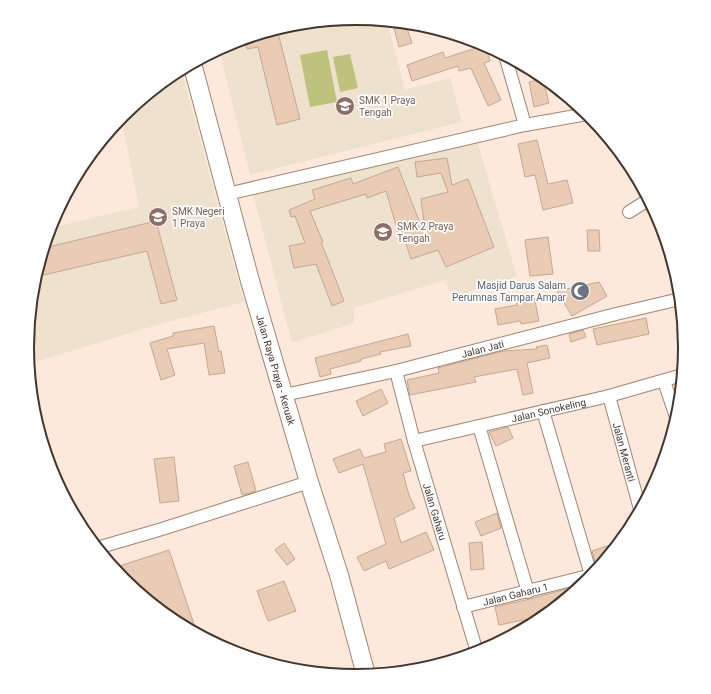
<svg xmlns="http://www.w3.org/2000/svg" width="711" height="694" font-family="Roboto,sans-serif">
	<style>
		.education { fill: #eee1cd }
		.green { fill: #bdc27c }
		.building { fill: #eacbb4; stroke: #c5a791 }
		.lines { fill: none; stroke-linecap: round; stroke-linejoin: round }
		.street-casing { stroke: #a2856f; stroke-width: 14 }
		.primary-casing { stroke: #a2856f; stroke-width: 20 }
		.street { stroke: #fff; stroke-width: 12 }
		.primary { stroke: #fff; stroke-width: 18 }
		.labels { text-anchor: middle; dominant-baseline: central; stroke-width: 3.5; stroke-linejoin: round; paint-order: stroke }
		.education-label { font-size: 10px; fill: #785e54; stroke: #fff; text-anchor: start }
		.worship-label { font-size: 10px; fill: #5b616d; stroke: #fff; text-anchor: end }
		.street-label { font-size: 10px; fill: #42362d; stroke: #fff }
		.rim { fill: none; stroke: #42362d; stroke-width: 2 }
	</style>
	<rect width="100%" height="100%" fill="#fce9db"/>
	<!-- education -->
	<g class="education">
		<path d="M356,18L387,21L405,90L450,78L462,122L250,175L219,49L230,43L292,24Z"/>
		<path d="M181,69L244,302L160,324L28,364L27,347L33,283L49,228L139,207L123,127L108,132L123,114L173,73Z"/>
		<path d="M476,137L517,277L452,297L445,280L354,308V323L292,343L251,186Z"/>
	</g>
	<!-- green -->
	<g class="green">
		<path d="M327,50L337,102L310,107L300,55Z"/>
		<path d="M350,54L358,88L340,92L333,57Z"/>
	</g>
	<!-- building -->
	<g class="building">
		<path d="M406,25L412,43L399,47L394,28Z"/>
		<path d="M277,29L300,119L277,125L258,47L247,49L245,38Z"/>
		<path d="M485,45L490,61L484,63L501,100L488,106L471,68L459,71L458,66L412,81L407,65L443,52L445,58Z"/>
		<path d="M543,79L549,103L534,107L529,82Z"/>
		<path d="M537,140L548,184L567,180L573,203L543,210L535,175L525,177L518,144Z"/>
		<path d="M447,158L452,185L468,179L494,247L446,267L438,250L411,259L402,231L398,232L386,191L367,198L366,194L310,211L323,242H321L344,301L332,306L316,264L294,268L289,246L305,243L295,216L291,217L289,210L315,199L312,190L351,178L353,184L398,167L420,223L424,222L421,199L448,192L441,173L417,177L415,162Z"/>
		<path d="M156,221L177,300L161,304L147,251L35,277L44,248Z"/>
		<path d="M587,230H599L600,251H588Z"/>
		<path d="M548,237L553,274L530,276L525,240Z"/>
		<path d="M599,282L607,296L572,316L557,291Z"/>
		<path d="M534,296L539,321L521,324L520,321L498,325L495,309L517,305L516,300Z"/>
		<path d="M646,318L649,334L597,345L593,329Z"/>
		<path d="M214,326L219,352L221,351L225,373L209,375L204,343L167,349L175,375L161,380L150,343L173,336V333Z"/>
		<path d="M583,330L586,337L571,342L569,334Z"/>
		<path d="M408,334L411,346L380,352L381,354L361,359V361L330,369L331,374L320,377L315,358Z"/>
		<path d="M547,345L550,358L527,363L533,393L523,395L517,369L474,377L476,382L410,395L407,380L439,373L438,368L503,351L537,349L536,347Z"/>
		<path d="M381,389L388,403L363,416L356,401Z"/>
		<path d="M508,427L513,438L496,446L489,432Z"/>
		<path d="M401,439L411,471L403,473L409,495L415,508L394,518L401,543L426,532L434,550L389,569L386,561L364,571L357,557L386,544L363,464L339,473L333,459L360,449L364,458L386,452L384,444Z"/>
		<path d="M174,457L179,501L160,503L154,459Z"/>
		<path d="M248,462L256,491L242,495L234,466Z"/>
		<path d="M497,513L501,528L481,536L475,522Z"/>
		<path d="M482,542L484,569L471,570L469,543Z"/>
		<path d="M619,542L606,558L595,562L592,551Z"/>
		<path d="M284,543L295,559L287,565L275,550Z"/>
		<path d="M169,550L197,633L173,620L123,579L113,568Z"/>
		<path d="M284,581L296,611L268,621L257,591Z"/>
		<path d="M581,585L543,616L499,625L495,607L530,599Z"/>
	</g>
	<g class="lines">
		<defs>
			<g id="street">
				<path d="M505,55L525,125"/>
				<path d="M227,194L525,125L587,114"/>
				<path d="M629,212L648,200"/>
				<path id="s1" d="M396,371L414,441L477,652"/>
				<path d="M664,381L676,417"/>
				<path id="s2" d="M284,395L396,371L616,314L680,299"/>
				<path id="s3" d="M609,396L640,509"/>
				<path d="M543,411L591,575"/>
				<path d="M479,426L528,592"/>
				<path id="s4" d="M414,441L609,396L682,375"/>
				<path d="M97,548L162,529L309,482"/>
				<path id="s5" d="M463,607L592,575"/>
			</g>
			<g id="primary">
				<path id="s6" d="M192,63L250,281L309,482L339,575L366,675"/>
			</g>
		</defs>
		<!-- street casing -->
		<use href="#street" class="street-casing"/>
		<!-- primary casing -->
		<use href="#primary" class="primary-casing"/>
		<!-- street -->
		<use href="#street" class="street"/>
		<!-- primary -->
		<use href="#primary" class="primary"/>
	</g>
	<!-- icons -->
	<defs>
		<symbol id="school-disc" viewBox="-11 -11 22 22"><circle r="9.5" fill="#8d6e63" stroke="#fff"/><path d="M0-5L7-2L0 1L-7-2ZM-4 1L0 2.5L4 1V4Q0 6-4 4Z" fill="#fff"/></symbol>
		<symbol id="mosque-disc" viewBox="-11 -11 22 22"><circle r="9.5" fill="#6b7280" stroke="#fff"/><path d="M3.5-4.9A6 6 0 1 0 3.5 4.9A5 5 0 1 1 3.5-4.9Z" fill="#fff"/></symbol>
	</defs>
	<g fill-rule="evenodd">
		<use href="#school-disc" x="334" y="95" width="22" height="22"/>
		<use href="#school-disc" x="147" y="206" width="22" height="22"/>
		<use href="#school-disc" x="372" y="221" width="22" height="22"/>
		<use href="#mosque-disc" x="569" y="280" width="22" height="22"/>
	</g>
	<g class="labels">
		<!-- education labels -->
		<g class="education-label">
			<text x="359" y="100">SMK 1 Praya<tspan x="359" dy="12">Tengah</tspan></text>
			<text x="172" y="211">SMK Negeri<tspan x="172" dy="12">1 Praya</tspan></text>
			<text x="397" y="226">SMK 2 Praya<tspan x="397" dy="12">Tengah</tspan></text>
		</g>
		<!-- worship labels -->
		<g class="worship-label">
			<text x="566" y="285">Masjid Darus Salam<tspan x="566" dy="12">Perumnas Tampar Ampar</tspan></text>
		</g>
		<!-- street labels -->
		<g class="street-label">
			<text stroke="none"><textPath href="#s2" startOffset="204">Jalan Jati</textPath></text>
			<text stroke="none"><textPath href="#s6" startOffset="318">Jalan Raya Praya - Keruak</textPath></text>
			<text stroke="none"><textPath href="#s4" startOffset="138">Jalan Sonokeling</textPath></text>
			<text stroke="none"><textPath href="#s3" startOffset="58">Jalan Meranti</textPath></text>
			<text stroke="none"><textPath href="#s1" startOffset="146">Jalan Gaharu</textPath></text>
			<text stroke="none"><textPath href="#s5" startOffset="54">Jalan Gaharu 1</textPath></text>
		</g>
	</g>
	<!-- crop -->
	<path d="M0 0H711V694H0ZM34 347a322 322 0 1 1 644 0a322 322 0 1 1-644 0Z" fill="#fff" fill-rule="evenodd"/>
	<path class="rim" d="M34 347a322 322 0 1 1 644 0a322 322 0 1 1-644 0Z"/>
</svg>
